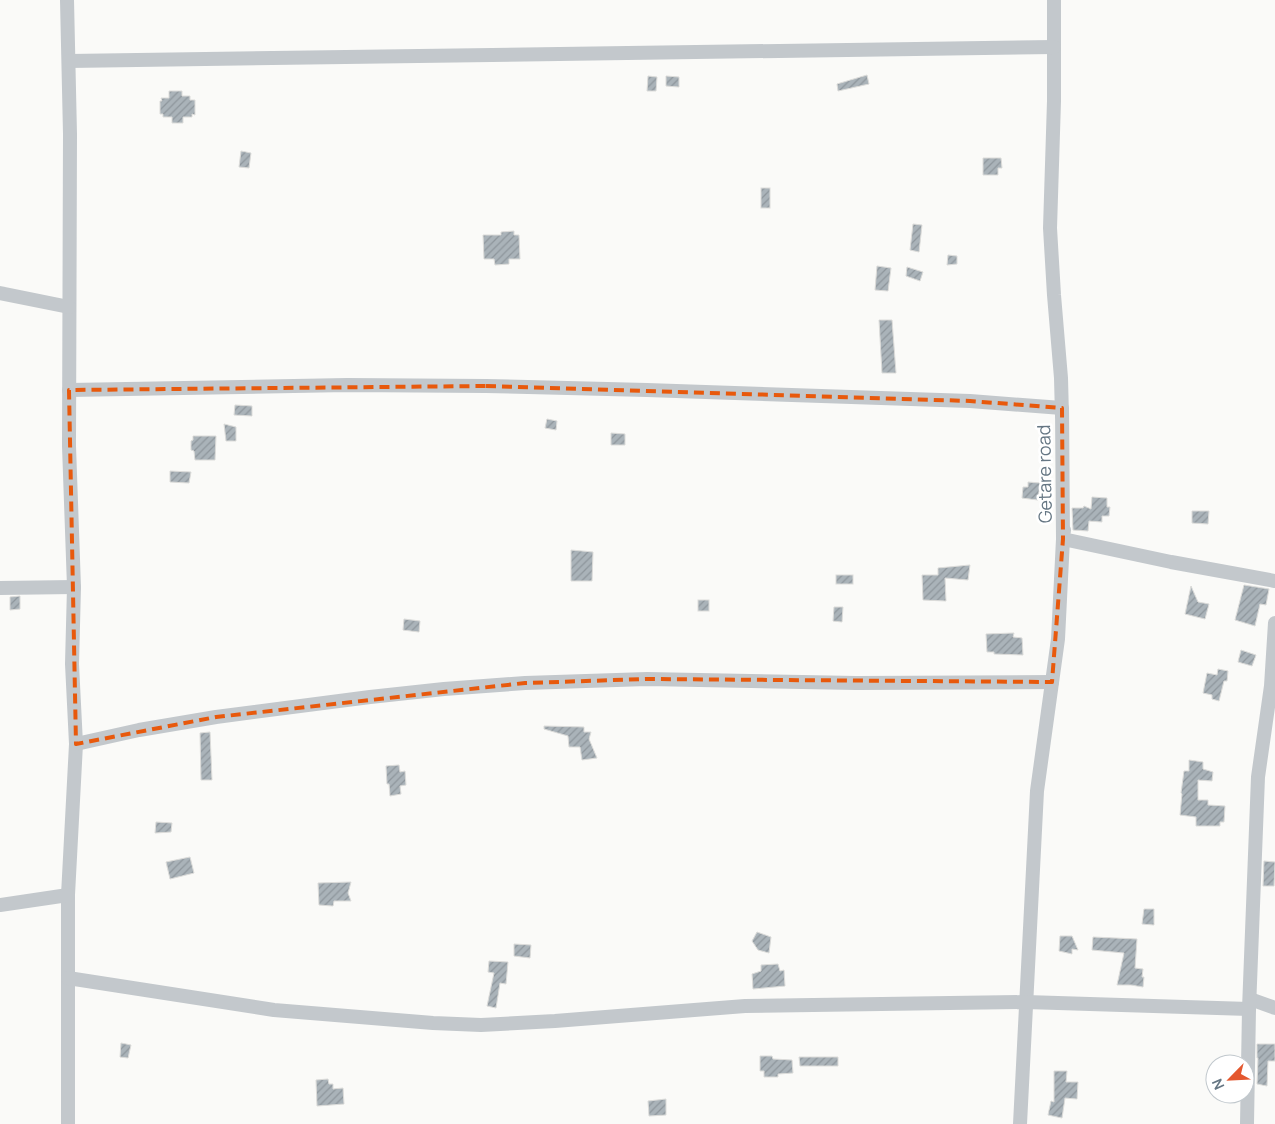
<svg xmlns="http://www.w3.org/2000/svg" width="1275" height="1124" font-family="Manrope,sans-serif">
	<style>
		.building { fill: url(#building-hatch); stroke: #dcdcda }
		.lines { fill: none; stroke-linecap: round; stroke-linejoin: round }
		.minor { stroke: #c3c8cc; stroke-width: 14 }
		.marked { fill: none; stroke: #e8590c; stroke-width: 4; stroke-dasharray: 10 6; stroke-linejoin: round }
		.labels { text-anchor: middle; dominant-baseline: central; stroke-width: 5; stroke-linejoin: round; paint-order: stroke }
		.street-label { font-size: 18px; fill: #657683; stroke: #fff }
	</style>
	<defs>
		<pattern id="building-hatch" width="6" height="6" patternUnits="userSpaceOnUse" patternTransform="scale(1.25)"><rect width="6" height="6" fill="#aab3b9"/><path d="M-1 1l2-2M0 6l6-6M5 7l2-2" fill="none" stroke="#8e969c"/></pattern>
	</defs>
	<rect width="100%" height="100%" fill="#fafaf8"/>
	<!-- building -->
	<g class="building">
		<path d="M867,75L869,84L838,91L837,84Z"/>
		<path d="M648,76L657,77L656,91H647Z"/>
		<path d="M666,76L679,77V87L666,86Z"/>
		<path d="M169,91H182V96H190V100H195V115L192,114V117H183V123H172V117H163V114H160V101H162L161,98H169Z"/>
		<path d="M241,151L251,153L249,168L239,167Z"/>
		<path d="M983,158H1001L1002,168H998V175H983Z"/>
		<rect x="761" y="188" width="9" height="20"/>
		<path d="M913,224L922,225L919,252L910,250Z"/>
		<path d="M514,231V235H519L520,259H509V264L495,265L494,259H484L483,235H501V232Z"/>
		<path d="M948,255L957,256V264L947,265Z"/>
		<path d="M877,266L891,268L888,291L875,290Z"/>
		<path d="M907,267L923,272L920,281L906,276Z"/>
		<path d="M879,320H892L896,373H882Z"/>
		<path d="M235,405L252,406V416L234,415Z"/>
		<path d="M547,419L557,421L556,430L545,428Z"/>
		<path d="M224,424L236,427V441H226Z"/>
		<path d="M611,433L625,434V445H611Z"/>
		<path d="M193,436H216L215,460H195L194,451L191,450V441L193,440Z"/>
		<path d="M170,471L191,472L189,483L170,482Z"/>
		<path d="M1028,482L1040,483L1038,500L1022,498L1023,487H1028Z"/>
		<path d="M1092,497L1107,498V507H1110L1109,516H1102V522L1089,521L1088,531L1073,530L1072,508H1083L1084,506L1091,509Z"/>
		<path d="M1192,511H1209L1208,524L1192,523Z"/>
		<path d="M571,550L593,552L592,581H571Z"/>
		<path d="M970,565L968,580L945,578L946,601L923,600L922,575H938V568Z"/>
		<rect x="836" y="575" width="17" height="9"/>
		<path d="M1244,585L1269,589L1266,605L1260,604L1255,626L1235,620Z"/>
		<path d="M1191,586L1198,602L1209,604L1205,619L1185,614Z"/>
		<path d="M20,596V609L10,610V597Z"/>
		<rect x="698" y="600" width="11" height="11"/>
		<path d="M834,607H843L842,622L833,621Z"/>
		<path d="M404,619L420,621L419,632L403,630Z"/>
		<path d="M1014,633L1013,637L1022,638L1023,655L994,654V652H987L986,634Z"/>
		<path d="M1241,650L1256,655L1252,666L1238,662Z"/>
		<path d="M1218,669L1228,671L1227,681H1224L1219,701L1212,699V695L1203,693L1207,673L1217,675Z"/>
		<path d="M544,726L584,727V732H591L589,739L597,758L582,760L580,747H569L568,736L544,729Z"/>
		<path d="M210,732L212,780H201L200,733Z"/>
		<path d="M1189,760L1203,762V769L1213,772L1212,781L1198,780V800H1208V805L1225,806L1224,822H1220V826H1196V817L1180,815L1182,794L1181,793L1184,771H1189Z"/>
		<path d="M399,765L400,772L405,771L406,785L400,786L401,794L390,796L389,784H387L386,766Z"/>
		<path d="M156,822L172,823L171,832L155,833Z"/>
		<path d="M190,857L194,873L170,879L166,862Z"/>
		<path d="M1264,861L1275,862L1274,886H1263Z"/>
		<path d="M351,882L348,893L351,901H334L333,906L319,905L318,883Z"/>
		<path d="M1144,909H1154V925L1142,924Z"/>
		<path d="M757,932L771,937L769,953L758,950L752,941Z"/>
		<path d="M1060,936H1072L1078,950L1072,949V954L1059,951Z"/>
		<path d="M1093,937L1137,939L1135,968L1143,969L1142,977H1144L1143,987L1131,985H1117L1124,953L1092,950Z"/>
		<path d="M514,944L531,945L530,958L514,956Z"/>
		<path d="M489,961L508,962L506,984L500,983L496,1008L487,1006L494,973L488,972Z"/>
		<path d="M778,964L780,971L784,970L785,986L753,989L752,974L761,971V965Z"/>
		<path d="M121,1043L131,1045L128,1058L120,1057Z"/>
		<path d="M1257,1044H1275V1061H1268L1267,1086L1257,1084L1258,1058H1257Z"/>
		<path d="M760,1056H772L773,1059L792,1060L793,1073L778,1074V1077H764V1071H760Z"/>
		<path d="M799,1057H838V1066H800Z"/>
		<path d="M1054,1071H1067L1066,1082H1078L1077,1099L1065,1098L1062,1118L1048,1115L1051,1101L1054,1102Z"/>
		<path d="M328,1079L329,1084H333V1089L343,1088L344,1104L317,1106L316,1080Z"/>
		<path d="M666,1099V1115L649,1116L648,1101Z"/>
	</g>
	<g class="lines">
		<!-- minor -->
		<g class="minor">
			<path d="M67,0L70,134L69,446L74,587L72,664L76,744L68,895V1124"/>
			<path d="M1054,0V101L1050,228L1054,295L1061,378L1062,416"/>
			<path d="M69,61L1054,47"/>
			<path d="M0,293L69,307"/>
			<path d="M69,390L347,385L486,386L647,390L970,401L1062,408L1063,539L1058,639L1037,791L1020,1124"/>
			<path d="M1064,530L1063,539L1171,562L1275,581"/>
			<path d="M0,588L74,587"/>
			<path d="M76,744L139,730L216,717L370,697L444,689L525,683L647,679L856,683L1052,682"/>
			<path d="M0,905L68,895"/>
			<path d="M68,978L274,1010L433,1023L481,1025L555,1021L745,1006L1026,1002L1249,1009"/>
			<path d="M1250,999L1275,1008"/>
			<path d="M1247,1124L1249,1009L1258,777L1271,686L1275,623"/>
		</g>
	</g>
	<!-- marked area -->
	<path class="marked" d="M486,386L970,401L1062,408L1063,539L1052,682L647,679L525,683L216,717L76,744L69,390Z"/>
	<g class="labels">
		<!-- street labels -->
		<g class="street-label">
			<text transform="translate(1044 474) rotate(-91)">Getare road</text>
		</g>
	</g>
	<!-- north arrow -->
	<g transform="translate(1230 1079) rotate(246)"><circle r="24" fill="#ffffff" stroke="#c1c8cd"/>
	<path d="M0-4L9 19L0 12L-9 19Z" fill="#e4572e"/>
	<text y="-8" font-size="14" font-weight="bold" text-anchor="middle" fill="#657683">N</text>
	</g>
</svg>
